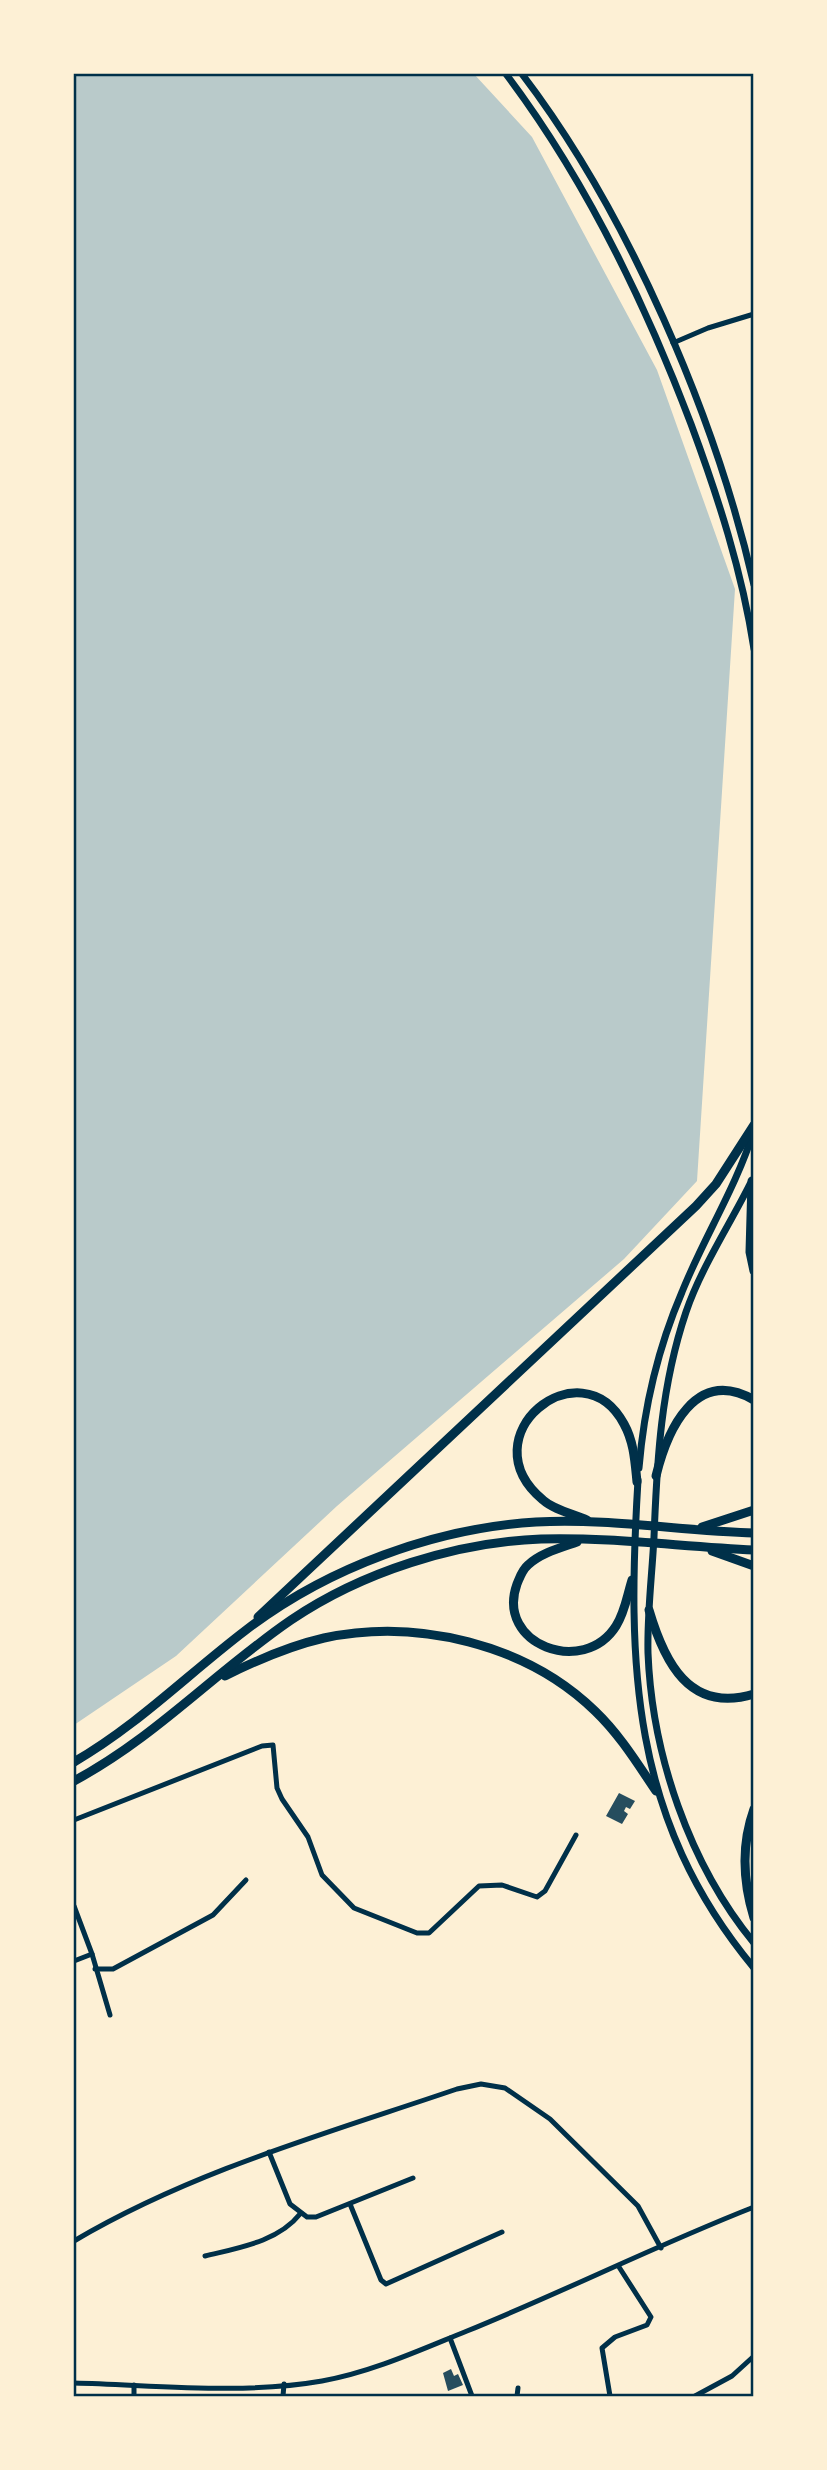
<svg xmlns="http://www.w3.org/2000/svg" width="827" height="2470" font-family="Karla,sans-serif">
	<style>
		.green { fill: #b9caca }
		.building { fill: #264d5e }
		.lines { fill: none; stroke-linecap: round; stroke-linejoin: round }
		.minor { stroke: #003049; stroke-width: 5 }
		.secondary { stroke: #003049; stroke-width: 7 }
		.trunk { stroke: #003049; stroke-width: 9 }
		.neatline { fill: none; stroke: #003049; stroke-width: 2.5 }
	</style>
	<rect width="100%" height="100%" fill="#fdf0d5"/>
	<!-- green -->
	<path class="green" d="M74,74H474L532,137L657,370L735,589L697,1181L624,1259L337,1506L176,1656L74,1725Z"/>
	<!-- building -->
	<g class="building">
		<path d="M619,1793L635,1801L630,1809L626,1807L624,1811L628,1814L622,1824L606,1816Z"/>
		<path d="M451,2369L454,2376L458,2374L463,2385L448,2391L443,2373Z"/>
	</g>
	<g class="lines">
		<!-- minor -->
		<g class="minor">
			<path d="M673,343L708,328L754,314"/>
			<path d="M74,1820L262,1746L273,1745L277,1788L282,1799L308,1837L322,1875L354,1908L417,1933H429L479,1886L502,1885L537,1897L545,1891L576,1835"/>
			<path d="M74,1906L92,1954L110,2015"/>
			<path d="M74,1961L92,1954"/>
			<path d="M95,1969H113L213,1915L246,1880"/>
			<path d="M269,2152L290,2204L307,2217H316L413,2178"/>
			<path d="M350,2204L381,2280L386,2284L502,2232"/>
			<path d="M74,2241C192,2171 328,2133 457,2089L481,2084L505,2088L550,2119L638,2206L661,2248"/>
			<path d="M205,2256C237,2248 278,2242 300,2214"/>
			<path d="M450,2338L472,2396"/>
			<path d="M74,2383C155,2385 242,2395 322,2381C372,2372 420,2350 467,2331C563,2292 657,2245 754,2207"/>
			<path d="M134,2396V2385"/>
			<path d="M283,2396L284,2384"/>
			<path d="M517,2396L518,2388"/>
			<path d="M610,2396L602,2348L615,2337L647,2325L651,2317L619,2267"/>
			<path d="M695,2396L732,2376L754,2356"/>
		</g>
		<!-- secondary -->
		<g class="secondary">
			<path d="M506,74C586,180 644,300 691,424C718,497 742,571 754,649"/>
			<path d="M522,74C628,213 715,415 754,585"/>
			<path d="M750,1184C729,1226 701,1268 686,1312C661,1386 657,1459 654,1537C652,1576 647,1614 648,1653C652,1754 689,1864 754,1943"/>
			<path d="M639,1468C644,1407 658,1348 682,1292C704,1237 736,1188 754,1130"/>
			<path d="M638,1480C627,1663 630,1819 754,1968"/>
		</g>
		<!-- trunk -->
		<g class="trunk">
			<path d="M752,1181L750,1252L754,1271"/>
			<path d="M656,1476C667,1431 695,1366 754,1400"/>
			<path d="M587,1520C574,1514 554,1510 543,1500C466,1436 581,1344 624,1424C634,1442 635,1462 637,1482"/>
			<path d="M702,1527L754,1510"/>
			<path d="M577,1542C560,1548 541,1553 528,1565C522,1570 520,1577 517,1584C495,1645 584,1677 616,1626C625,1612 627,1596 632,1580"/>
			<path d="M712,1551L754,1566"/>
			<path d="M649,1610C664,1661 689,1714 754,1694"/>
			<path d="M258,1617L696,1206L716,1184L754,1125"/>
			<path d="M225,1676C257,1660 289,1646 324,1638C417,1618 526,1644 595,1711C620,1735 637,1763 656,1791"/>
			<path d="M74,1762C138,1725 188,1674 246,1630C327,1568 435,1528 536,1522C609,1518 681,1531 754,1533"/>
			<path d="M74,1781C156,1737 215,1672 291,1620C362,1572 456,1542 541,1539C612,1537 683,1547 754,1550"/>
			<path d="M754,1809C741,1845 743,1882 754,1918"/>
		</g>
	</g>
	<!-- border -->
	<rect width="827" height="2470" fill="none" stroke="#fdf0d5" stroke-width="150"/>
	<rect x="75" y="75" width="677" height="2320" class="neatline"/>
</svg>
